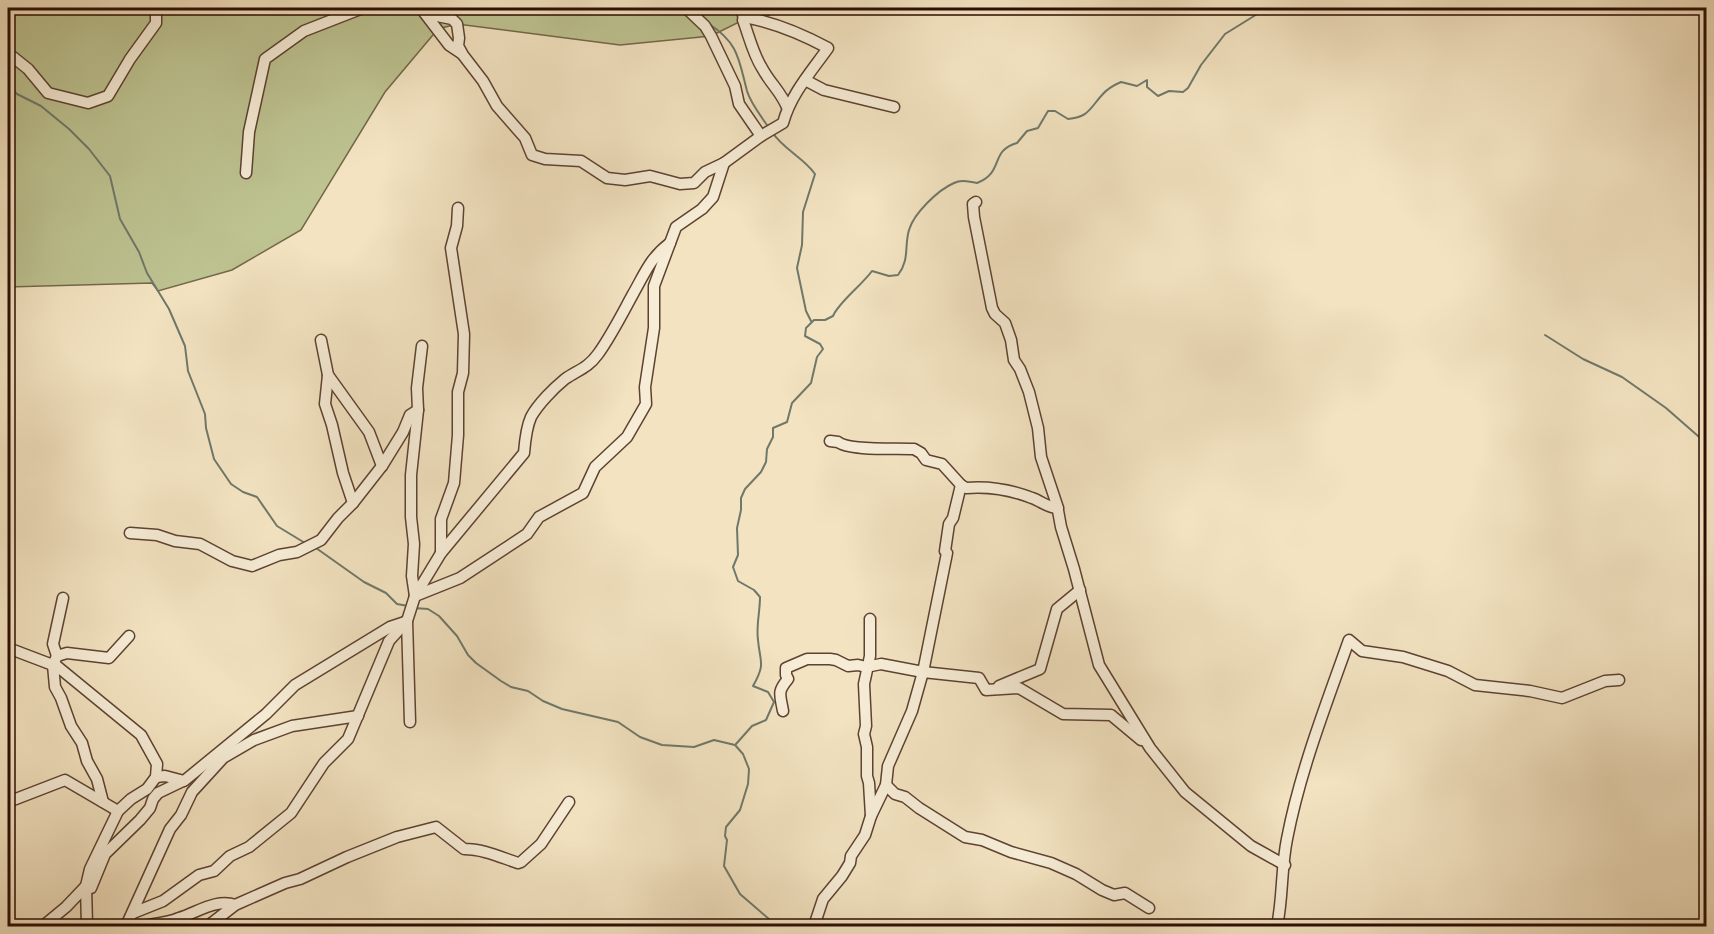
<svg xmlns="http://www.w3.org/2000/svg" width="1714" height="934" font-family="Vollkorn,serif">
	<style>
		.green { fill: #bdc391; stroke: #74684a; stroke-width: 1.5 }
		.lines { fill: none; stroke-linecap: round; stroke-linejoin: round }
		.stream { stroke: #6f786a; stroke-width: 2 }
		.minor-casing { stroke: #5d4232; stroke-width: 13 }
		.minor { stroke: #f7edd7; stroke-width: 10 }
	</style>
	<rect width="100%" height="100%" fill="#f3e3c1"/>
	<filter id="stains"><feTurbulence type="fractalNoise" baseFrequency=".00333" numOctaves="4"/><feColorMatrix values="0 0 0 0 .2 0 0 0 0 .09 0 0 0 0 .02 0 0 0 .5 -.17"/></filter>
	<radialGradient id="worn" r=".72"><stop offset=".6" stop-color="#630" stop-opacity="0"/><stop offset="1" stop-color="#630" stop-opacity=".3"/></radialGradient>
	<!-- green -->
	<path class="green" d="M8,8H779L762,20H743L711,36L620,45L457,24L438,29L385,92L301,230L232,270L158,291L152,283L8,287Z"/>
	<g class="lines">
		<!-- stream -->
		<g class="stream">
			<path d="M709,24C739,43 739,61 747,91C751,104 761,116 769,128"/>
			<path d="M8,85L17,94L41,106L69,129L89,149L110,176L120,219L139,252L147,273L169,309L185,346L188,371L205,414L206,428L214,459L231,484L243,492L257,497L277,526L305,543"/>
			<path d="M772,132C783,149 804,158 815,174L803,212L802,245L797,268L806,311L811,321"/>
			<path d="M1545,335L1583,359L1622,377L1666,408L1706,443"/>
			<path d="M316,548L364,582L386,593L397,604L408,606"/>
			<path d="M414,608L428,609L439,616L457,636L468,655L476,663L501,681L511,687L528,691L543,701L562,709L618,722L640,737L662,745L694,747L714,740L735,745L743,754L749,769L748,784L740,810L726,827L725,836L727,840L724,866L740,894L777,926"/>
			<path d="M736,744L752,726L766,720L774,702L768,692L753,686C766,663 760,663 758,640C756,626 760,612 760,597L754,590L738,581L733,567L738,555L737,528L741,510V498L745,489L761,472L766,462L767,449L773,437V428L787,422L792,403L811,383L817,357L823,349L820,344L805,336L806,328L814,320H825L833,316C839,302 861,286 872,271L889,276L898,275C910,259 904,247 909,230C914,213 938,190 954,183C962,179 969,182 977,183C1005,172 989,151 1017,143L1027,131L1038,128L1048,111H1055L1068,119C1089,117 1090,108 1102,95C1107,89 1114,85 1121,82L1137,86L1147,80V87L1158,96L1169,91L1183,92L1188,88L1201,65L1225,34L1267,8"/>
		</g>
		<defs>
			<g id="minor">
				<path d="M421,8L423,11L432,15L452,19L457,24L459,38L458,46L463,55L483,81L497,106L525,138L532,155L545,159L581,161L607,178L625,180L650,176L680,184L694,183L705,172L724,163L761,136L783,123C791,94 811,72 828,48C802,34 773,22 744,17L740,8"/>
				<path d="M686,8L705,26L711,36L735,86L739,104L761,136"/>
				<path d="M423,11L449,45L461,53"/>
				<path d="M744,17L743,20C749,36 753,54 762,68C770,83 781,92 787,107"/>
				<path d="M8,53L28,69L48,93L88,103L108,96L130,59L156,23V8"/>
				<path d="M805,80L824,90L894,107"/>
				<path d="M246,173L249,132L265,59L304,31L363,8"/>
				<path d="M976,202L973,204L974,217L992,308L995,314L1005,323L1011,340L1014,360L1020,369L1029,392L1038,428L1041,457L1057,505L1061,527L1074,569L1099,665L1150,748L1185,792L1251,846L1285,865"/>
				<path d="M321,340L328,375L369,432L382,466"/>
				<path d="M328,375L325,404L332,425L343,473L353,503"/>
				<path d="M830,441L838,442C849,451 897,448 914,449L921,453L926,460L942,464L961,485L966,488C989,486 1009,489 1032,498C1041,501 1048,508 1058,508"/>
				<path d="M130,533L157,535L175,541L200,544L232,561L252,566L279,555L297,552L321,540L338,518L353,503L382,466L403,432L410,415L418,410"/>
				<path d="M441,553V519L454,483L458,435V392L463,373L464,334L451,248L457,226L458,208"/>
				<path d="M415,596L460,578L527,534L539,517L583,493L595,467L627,437L646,404L645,387L654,328V286L676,227L702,209L713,197L724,163"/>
				<path d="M415,596L412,576L414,544L411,517V475L418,410L417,388L422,346"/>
				<path d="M8,648L58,667L141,735L157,764L156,777L147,789L131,799L118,811L90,869L86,886L87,926"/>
				<path d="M57,656L53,644L63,598"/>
				<path d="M999,686L1040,669L1057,609L1080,590"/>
				<path d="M783,711C780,694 777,692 788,679L786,675V668L807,659H830L836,660L848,666L858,665L866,667L881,664L923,672L947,553L945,551L949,524L953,518L961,485"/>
				<path d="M410,722L407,621L415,596L441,553L524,453C525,441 526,428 531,417C538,404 554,388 565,379C578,370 588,368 598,354C611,336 622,314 633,294C645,273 650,258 670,243"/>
				<path d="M156,777L165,776L184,781L266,714L295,685L390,627L405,622"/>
				<path d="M886,785L895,794L905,797L919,808L965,837L982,840L1011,852L1051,863L1076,874L1102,890L1114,895L1125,893L1149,908"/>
				<path d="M8,802L65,780L118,811"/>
				<path d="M103,802L97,779L87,761L82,743L71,726L61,698L55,687L53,665L57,656L67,653L109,658L129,636"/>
				<path d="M871,816L886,785L888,766L912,711L923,672L979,678L986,690L1019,688L1063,714L1111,715L1141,740"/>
				<path d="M91,888L105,854L140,820L150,808L153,799L158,793L183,781"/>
				<path d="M133,913L163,901L199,875L214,871L230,856L249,847L291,813L324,763L348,739L389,641L407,621"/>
				<path d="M43,926L66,907L86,886"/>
				<path d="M126,926L170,829L181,815L192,792L223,758L254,740L292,726L358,716"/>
				<path d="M141,926C153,924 168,923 179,918C196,913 217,898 235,905"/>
				<path d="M208,926L235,905L285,883L300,879L347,857L397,837L436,827L464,849C483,849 500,857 518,863L521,862L541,844L569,802"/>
				<path d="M814,926L823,899L842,876L850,863L851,856L865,835L871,816L869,783L867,776V747L864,734L866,726L864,684L870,656V619"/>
				<path d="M1277,926C1283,898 1281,868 1287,839C1300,771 1326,705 1349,640L1362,651L1403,657L1448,671L1475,685L1530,691L1562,698L1605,681L1619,680"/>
			</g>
		</defs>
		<!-- minor casing -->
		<use href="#minor" class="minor-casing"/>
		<!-- minor -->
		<use href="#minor" class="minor"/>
	</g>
	<!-- margin -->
	<rect width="1714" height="934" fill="none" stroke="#f3e3c1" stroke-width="30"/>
	<rect x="9" y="9" width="1696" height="916" fill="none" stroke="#2b0d03" stroke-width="3"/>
	<rect x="15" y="15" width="1684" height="904" fill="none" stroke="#2b0d03" stroke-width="1.5"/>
	<rect width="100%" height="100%" filter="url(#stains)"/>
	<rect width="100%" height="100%" fill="url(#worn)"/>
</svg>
